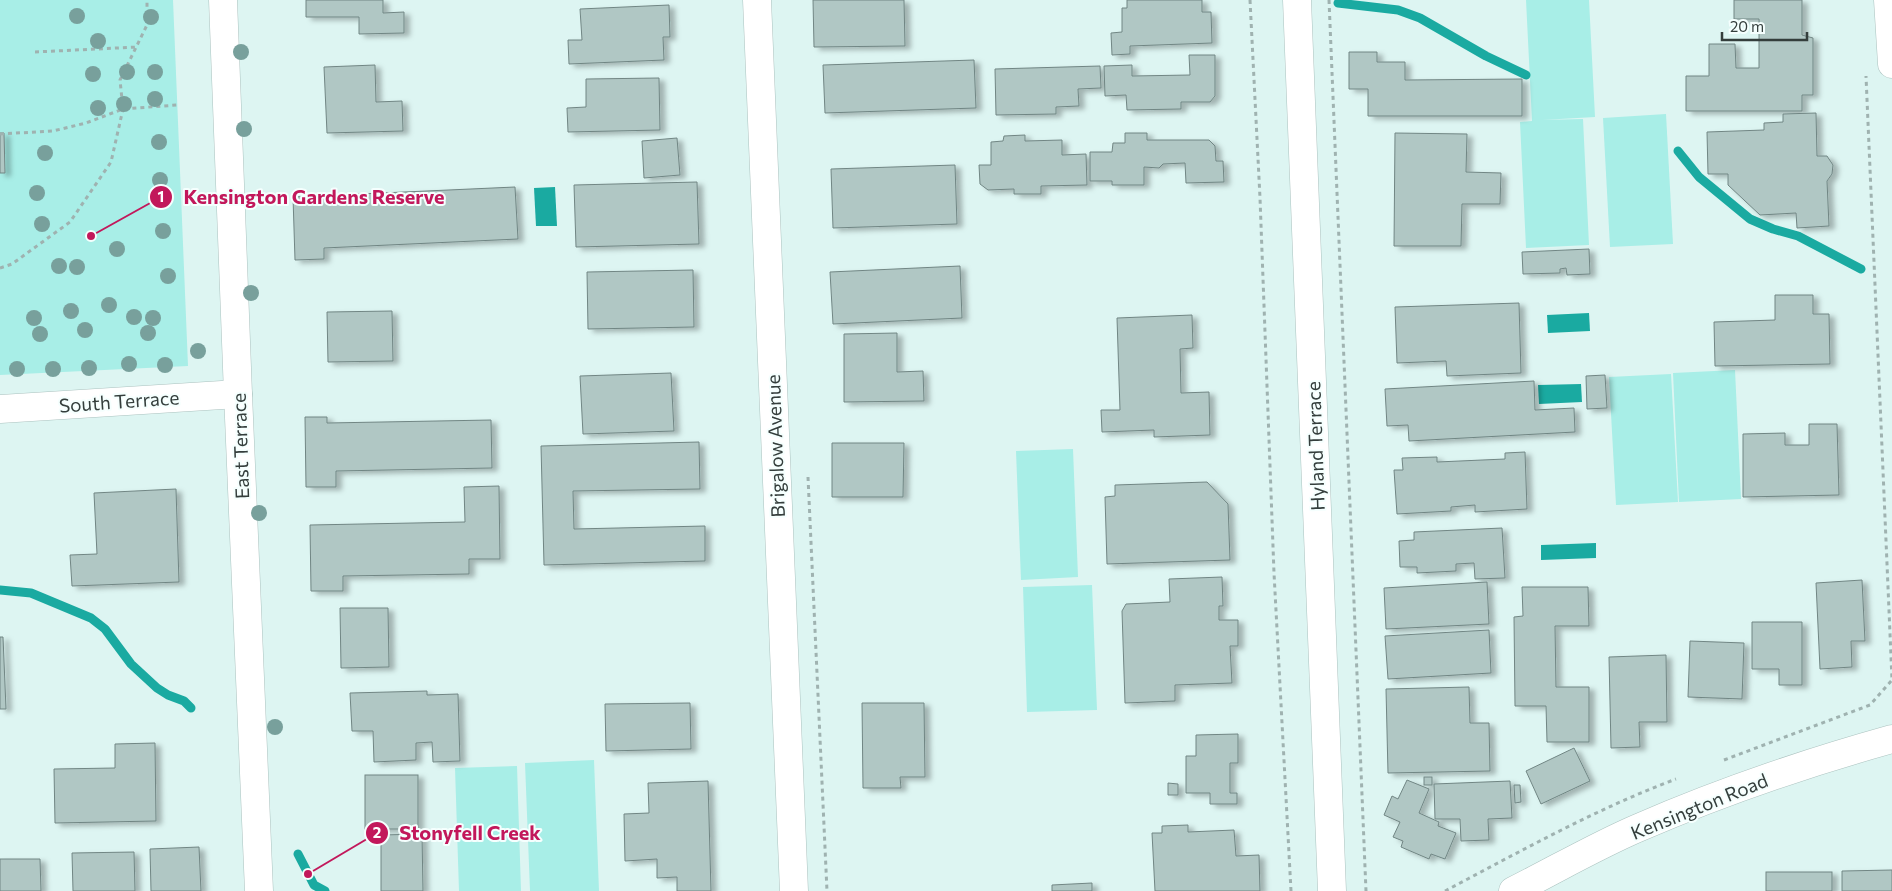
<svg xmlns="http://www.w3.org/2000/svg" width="1892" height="891" font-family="Commissioner,sans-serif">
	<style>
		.green { fill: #a8eee7 }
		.water { fill: #1aaaa1 }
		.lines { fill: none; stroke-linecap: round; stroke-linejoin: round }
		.stream { stroke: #1aaaa1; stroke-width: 9 }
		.building { fill: #b0c7c4; stroke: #718684; filter: url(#shadow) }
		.minor-casing { stroke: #abc2bf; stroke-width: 29 }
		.major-casing { stroke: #abc2bf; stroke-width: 29 }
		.path { stroke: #9fb2b0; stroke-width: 3; stroke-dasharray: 4 4; stroke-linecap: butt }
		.minor { stroke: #fff; stroke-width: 28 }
		.major { stroke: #fff; stroke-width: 28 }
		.tree { fill: #78a09c }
		.labels { text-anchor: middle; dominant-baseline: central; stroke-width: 4; stroke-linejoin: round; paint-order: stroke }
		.street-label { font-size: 19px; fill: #343e3c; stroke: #f5fffe }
		.leader { fill: none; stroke: #c2185b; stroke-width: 2 }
		.callout-dot { fill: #c2185b; stroke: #f5fffe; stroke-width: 2 }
		.mark-label { font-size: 15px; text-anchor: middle; font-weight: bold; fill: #fff }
		.callout-label { font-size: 20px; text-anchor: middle; font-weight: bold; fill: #c2185b; stroke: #f5fffe; stroke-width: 4; stroke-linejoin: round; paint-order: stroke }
	</style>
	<defs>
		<filter id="shadow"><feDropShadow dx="5.5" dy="3" stdDeviation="2.5" flood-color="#0004"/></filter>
	</defs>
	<rect width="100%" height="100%" fill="#ddf5f2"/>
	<!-- green -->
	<g class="green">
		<path d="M0,0H173L188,366L0,375Z"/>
		<path d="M1526,0H1589L1595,117L1542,120L1583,119L1589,245L1526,248L1520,122L1532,121Z"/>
		<path d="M1666,114L1673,244L1610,247L1603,118Z"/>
		<path d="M1735,370L1741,499L1679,502L1673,373Z"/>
		<path d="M1671,374L1678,502L1616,505L1609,377Z"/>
		<path d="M1073,449L1078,577L1021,580L1016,451Z"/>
		<path d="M1092,585L1097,710L1027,712L1023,587Z"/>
		<path d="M594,760L599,891H530L525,763Z"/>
		<path d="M517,766L521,891H459L455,768Z"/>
	</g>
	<!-- water -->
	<g class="water">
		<path d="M555,187L557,226H536L534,188Z"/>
		<path d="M1589,313L1590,331L1548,333L1547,315Z"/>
		<path d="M1581,384L1582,402L1539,404L1538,385Z"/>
		<path d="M1596,543V558L1541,560V545Z"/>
	</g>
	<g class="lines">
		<!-- stream -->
		<g class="stream">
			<path d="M1338,3L1398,10L1420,18L1486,56L1526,75"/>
			<path d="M1678,151L1699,177L1750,219L1773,229L1798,236L1861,269"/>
			<path d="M0,590L31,593L91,618L105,629L131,664L157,688L168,695L184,701L191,708"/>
			<path d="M298,854L314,885L325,891"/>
		</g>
	</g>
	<!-- building -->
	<g class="building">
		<path d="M306,0H383V13L404,12V33L359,34V17H306Z"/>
		<path d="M813,0H904L905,46L814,47Z"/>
		<path d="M1127,0H1202V12H1211L1212,43L1130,46V54L1112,55L1111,33L1122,32V8H1127Z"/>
		<path d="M1734,0H1802V35L1813,38V95H1802V111H1686V76H1709V44H1735L1736,68H1759V19H1734Z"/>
		<path d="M669,5L670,37H663L664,60L569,64L568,40H582L580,9Z"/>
		<path d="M1349,52H1377V62H1405V80L1522,79V116H1368V89H1349Z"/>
		<path d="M1189,55H1215V96L1210,102H1181V109L1127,110L1126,95L1105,96L1104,66L1132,65V76L1190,75Z"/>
		<path d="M974,60L976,108L825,113L823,65Z"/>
		<path d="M375,65L376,102L402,101L403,131L327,133L324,67Z"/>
		<path d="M1100,66L1101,88L1078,89L1079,106L1056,107V114L996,115L995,69Z"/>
		<path d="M659,78L660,130L568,132L567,108L586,107V79Z"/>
		<path d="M1816,113L1817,156H1827L1833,165L1832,174L1827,181L1829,226L1797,228L1796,213L1760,215L1728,185V174H1708L1707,132L1764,130V123L1783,122V114Z"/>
		<path d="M0,133H4L5,173H0Z"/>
		<path d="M1125,133H1147V140H1209L1215,146L1216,161H1223L1224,182L1186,183L1185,163L1163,164L1159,168L1144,167V185H1112V181H1090V152H1112L1113,143H1125Z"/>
		<path d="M1395,133L1467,134L1466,172L1501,173L1500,204H1462L1461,246H1394Z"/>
		<path d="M1025,135V141L1062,140V155L1086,154L1087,185L1041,186V194H1014V189L988,190L980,184L979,165H991V142L1003,141L1004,136Z"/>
		<path d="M677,138L680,175L644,178L642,141Z"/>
		<path d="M955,165L957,224L833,228L831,169Z"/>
		<path d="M697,182L699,244L576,247L574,185Z"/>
		<path d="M515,187L518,239L324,248V259L295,260L293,197Z"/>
		<path d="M1589,249L1590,274L1567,275L1566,268L1560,269V273L1523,274L1522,252Z"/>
		<path d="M960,266L962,318L833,324L830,272Z"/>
		<path d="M693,270L694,327L588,329L587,272Z"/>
		<path d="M1775,295H1813V314H1829L1830,364L1715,366L1714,322L1775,320Z"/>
		<path d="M1519,303L1521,373L1447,376L1446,361L1397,363L1395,307Z"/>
		<path d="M392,311L393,361L328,362L327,312Z"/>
		<path d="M1192,315L1193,348L1180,349L1181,393L1209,392L1210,435L1154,437V430L1102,432L1101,410H1120L1117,318Z"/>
		<path d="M897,333V372L923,371L924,401L844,402V334Z"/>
		<path d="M671,373L674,431L583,434L580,376Z"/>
		<path d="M1605,375L1607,408L1587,409L1586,376Z"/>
		<path d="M1534,381L1535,410L1574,408L1575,432L1409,441L1408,425L1387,426L1385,389Z"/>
		<path d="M305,417H327V423L491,420L492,468L336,471V487H306Z"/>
		<path d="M1809,424H1837L1839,495L1743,497V434L1785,433V445H1809Z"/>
		<path d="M699,442L700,489L573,491L574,529L705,526V561L544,565L541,446Z"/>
		<path d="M832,443H904L903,497H832Z"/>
		<path d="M1525,452L1527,509L1475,512V505L1451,507V511L1397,514L1394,470H1403L1402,458L1437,457V462L1505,459V453Z"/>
		<path d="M1207,482L1228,504L1230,560L1107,564L1105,497L1115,496V485Z"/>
		<path d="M499,486L500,559H469V574L343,576V591H311L310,525L465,522L464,487Z"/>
		<path d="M176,489L179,582L72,586L70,555L97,554L94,493Z"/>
		<path d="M1502,528L1505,578L1475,579L1474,563L1456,564V571L1417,573V567H1400L1399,541L1414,540V532Z"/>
		<path d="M1222,577L1223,606H1219V620H1238V646H1230L1232,683L1175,685V701L1125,703L1122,611L1126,604L1170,602L1169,579Z"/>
		<path d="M1862,580L1865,641H1851L1852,667L1820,669L1816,583Z"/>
		<path d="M1487,582L1489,624L1386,629L1384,588Z"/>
		<path d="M1522,587H1588L1589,626H1555L1556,687H1589V742H1547L1546,706H1515L1514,617L1523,616Z"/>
		<path d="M340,608H388L389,667L341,668Z"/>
		<path d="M1752,622H1802V685H1779V669H1752Z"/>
		<path d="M1489,630L1491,673L1388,679L1385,636Z"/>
		<path d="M0,637H3L6,709H0Z"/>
		<path d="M1690,641L1744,643L1742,699L1688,697Z"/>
		<path d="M1666,655L1667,722H1639L1640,747L1611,748L1609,657Z"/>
		<path d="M1469,687L1470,723H1489L1490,771L1388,773L1386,689Z"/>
		<path d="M427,691V695L458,694L460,761L433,762L432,742L416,743V760L374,762L373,731H352L350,693Z"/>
		<path d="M690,703L691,749L606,751L605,704Z"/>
		<path d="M862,703H924L925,777H900L901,788H863Z"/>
		<path d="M1238,734V763H1230V793H1237V804H1210V793H1186V756H1196V735Z"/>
		<path d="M155,743L156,821L55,823L54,769L115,768V744Z"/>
		<path d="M1574,748L1590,781L1541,804L1526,771Z"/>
		<rect x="365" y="775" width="53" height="54"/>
		<rect x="1424" y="777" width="8" height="8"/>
		<path d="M1407,780L1429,789L1419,813L1439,822L1438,826L1456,833L1445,859L1431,854L1429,859L1401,847L1403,841L1393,837L1400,822L1384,815L1392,796L1398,799Z"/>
		<path d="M708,781L711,891H677V877L657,878V859L625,861L624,814L649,813L648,783Z"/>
		<path d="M1510,781L1512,818L1488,819L1489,840L1461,841L1460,819H1435L1434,784Z"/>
		<path d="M1168,783L1178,784V795H1168Z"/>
		<path d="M1514,785H1520L1521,802L1515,803Z"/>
		<path d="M1188,825V832L1234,830L1236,856L1259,855L1260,891H1155L1152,833H1162V826Z"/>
		<path d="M422,834L423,891H381V835Z"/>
		<path d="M199,847L201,891H151L150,849Z"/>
		<path d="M134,852L135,891H73L72,853Z"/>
		<path d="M0,859H40L41,891H0Z"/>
		<path d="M1892,870V891H1842V871Z"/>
		<rect x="1766" y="872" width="66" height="19"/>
		<path d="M1092,883V891H1052V885Z"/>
	</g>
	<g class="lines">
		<defs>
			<g id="minor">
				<path d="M223,0L238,394L259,891"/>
				<path d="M757,0L794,891"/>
				<path d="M1297,0L1332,891"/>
				<path d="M1888,0L1892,64"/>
				<path d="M0,409L238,394"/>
			</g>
			<path id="major" d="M1513,891C1555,870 1596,846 1638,828C1721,792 1806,763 1892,739"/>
		</defs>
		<!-- minor casing -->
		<use href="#minor" class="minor-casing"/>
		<!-- major casing -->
		<use href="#major" class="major-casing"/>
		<!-- path -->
		<g class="path">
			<path d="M1250,0L1260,198L1274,573L1291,891"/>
			<path d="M1329,0L1366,891"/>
			<path d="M35,52L138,47"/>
			<path d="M0,134L53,131L86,123L123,109L177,105"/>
			<path d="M0,268L12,264L70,222L111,162L123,109L120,80L147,25V0"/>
			<path d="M808,477L827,891"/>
			<path d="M1724,760L1870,705L1892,680L1866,76"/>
			<path d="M1445,891C1521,851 1596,809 1676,779"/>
		</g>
		<!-- minor -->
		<use href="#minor" class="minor"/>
		<!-- major -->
		<use href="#major" class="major"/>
	</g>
	<!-- trees -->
	<g class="tree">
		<circle cx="77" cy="16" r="8"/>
		<circle cx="151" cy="17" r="8"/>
		<circle cx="98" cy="41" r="8"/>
		<circle cx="241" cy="52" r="8"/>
		<circle cx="127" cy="72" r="8"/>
		<circle cx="155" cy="72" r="8"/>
		<circle cx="93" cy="74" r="8"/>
		<circle cx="155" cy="99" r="8"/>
		<circle cx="124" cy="104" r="8"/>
		<circle cx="98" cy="108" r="8"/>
		<circle cx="244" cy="129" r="8"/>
		<circle cx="159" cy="142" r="8"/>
		<circle cx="45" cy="153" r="8"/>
		<circle cx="160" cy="180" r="8"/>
		<circle cx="37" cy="193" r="8"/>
		<circle cx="42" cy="224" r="8"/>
		<circle cx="163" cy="231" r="8"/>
		<circle cx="117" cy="249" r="8"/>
		<circle cx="59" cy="266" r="8"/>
		<circle cx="77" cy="267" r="8"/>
		<circle cx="168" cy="276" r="8"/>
		<circle cx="251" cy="293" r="8"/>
		<circle cx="109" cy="305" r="8"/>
		<circle cx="71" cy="311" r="8"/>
		<circle cx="134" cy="317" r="8"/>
		<circle cx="34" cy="318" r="8"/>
		<circle cx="153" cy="318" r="8"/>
		<circle cx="85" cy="330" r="8"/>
		<circle cx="148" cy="333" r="8"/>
		<circle cx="40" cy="334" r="8"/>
		<circle cx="198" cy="351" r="8"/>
		<circle cx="129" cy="364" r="8"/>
		<circle cx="165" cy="365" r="8"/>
		<circle cx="89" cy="368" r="8"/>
		<circle cx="17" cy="369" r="8"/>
		<circle cx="53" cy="369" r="8"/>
		<circle cx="259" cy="513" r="8"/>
		<circle cx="275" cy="727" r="8"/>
	</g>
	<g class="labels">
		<!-- street labels -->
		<g class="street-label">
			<text transform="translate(119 401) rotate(-4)">South Terrace</text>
			<text transform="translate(240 446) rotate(-92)">East Terrace</text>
			<text transform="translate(775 446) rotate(-92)">Brigalow Avenue</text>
			<text transform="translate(1315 446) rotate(-92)">Hyland Terrace</text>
			<text transform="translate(1699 806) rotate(-22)">Kensington Road</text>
		</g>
	</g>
	<!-- callouts -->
	<path class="leader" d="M91 236L161 197M308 874L377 833"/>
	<g class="callout-dot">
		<circle cx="91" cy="236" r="5"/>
		<circle cx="308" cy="874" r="5"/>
		<circle cx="161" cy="197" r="12"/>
		<circle cx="377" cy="833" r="12"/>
	</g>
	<g class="mark-label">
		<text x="161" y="202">1</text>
		<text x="377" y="838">2</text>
	</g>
	<g class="callout-label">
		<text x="314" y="204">Kensington Gardens Reserve</text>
		<text x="470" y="840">Stonyfell Creek</text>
	</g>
	<!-- scale -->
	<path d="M1722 32v8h85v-8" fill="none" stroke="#343e3c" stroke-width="2.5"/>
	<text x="1730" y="32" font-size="15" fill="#343e3c" stroke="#f5fffe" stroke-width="4" paint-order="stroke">20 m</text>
</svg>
